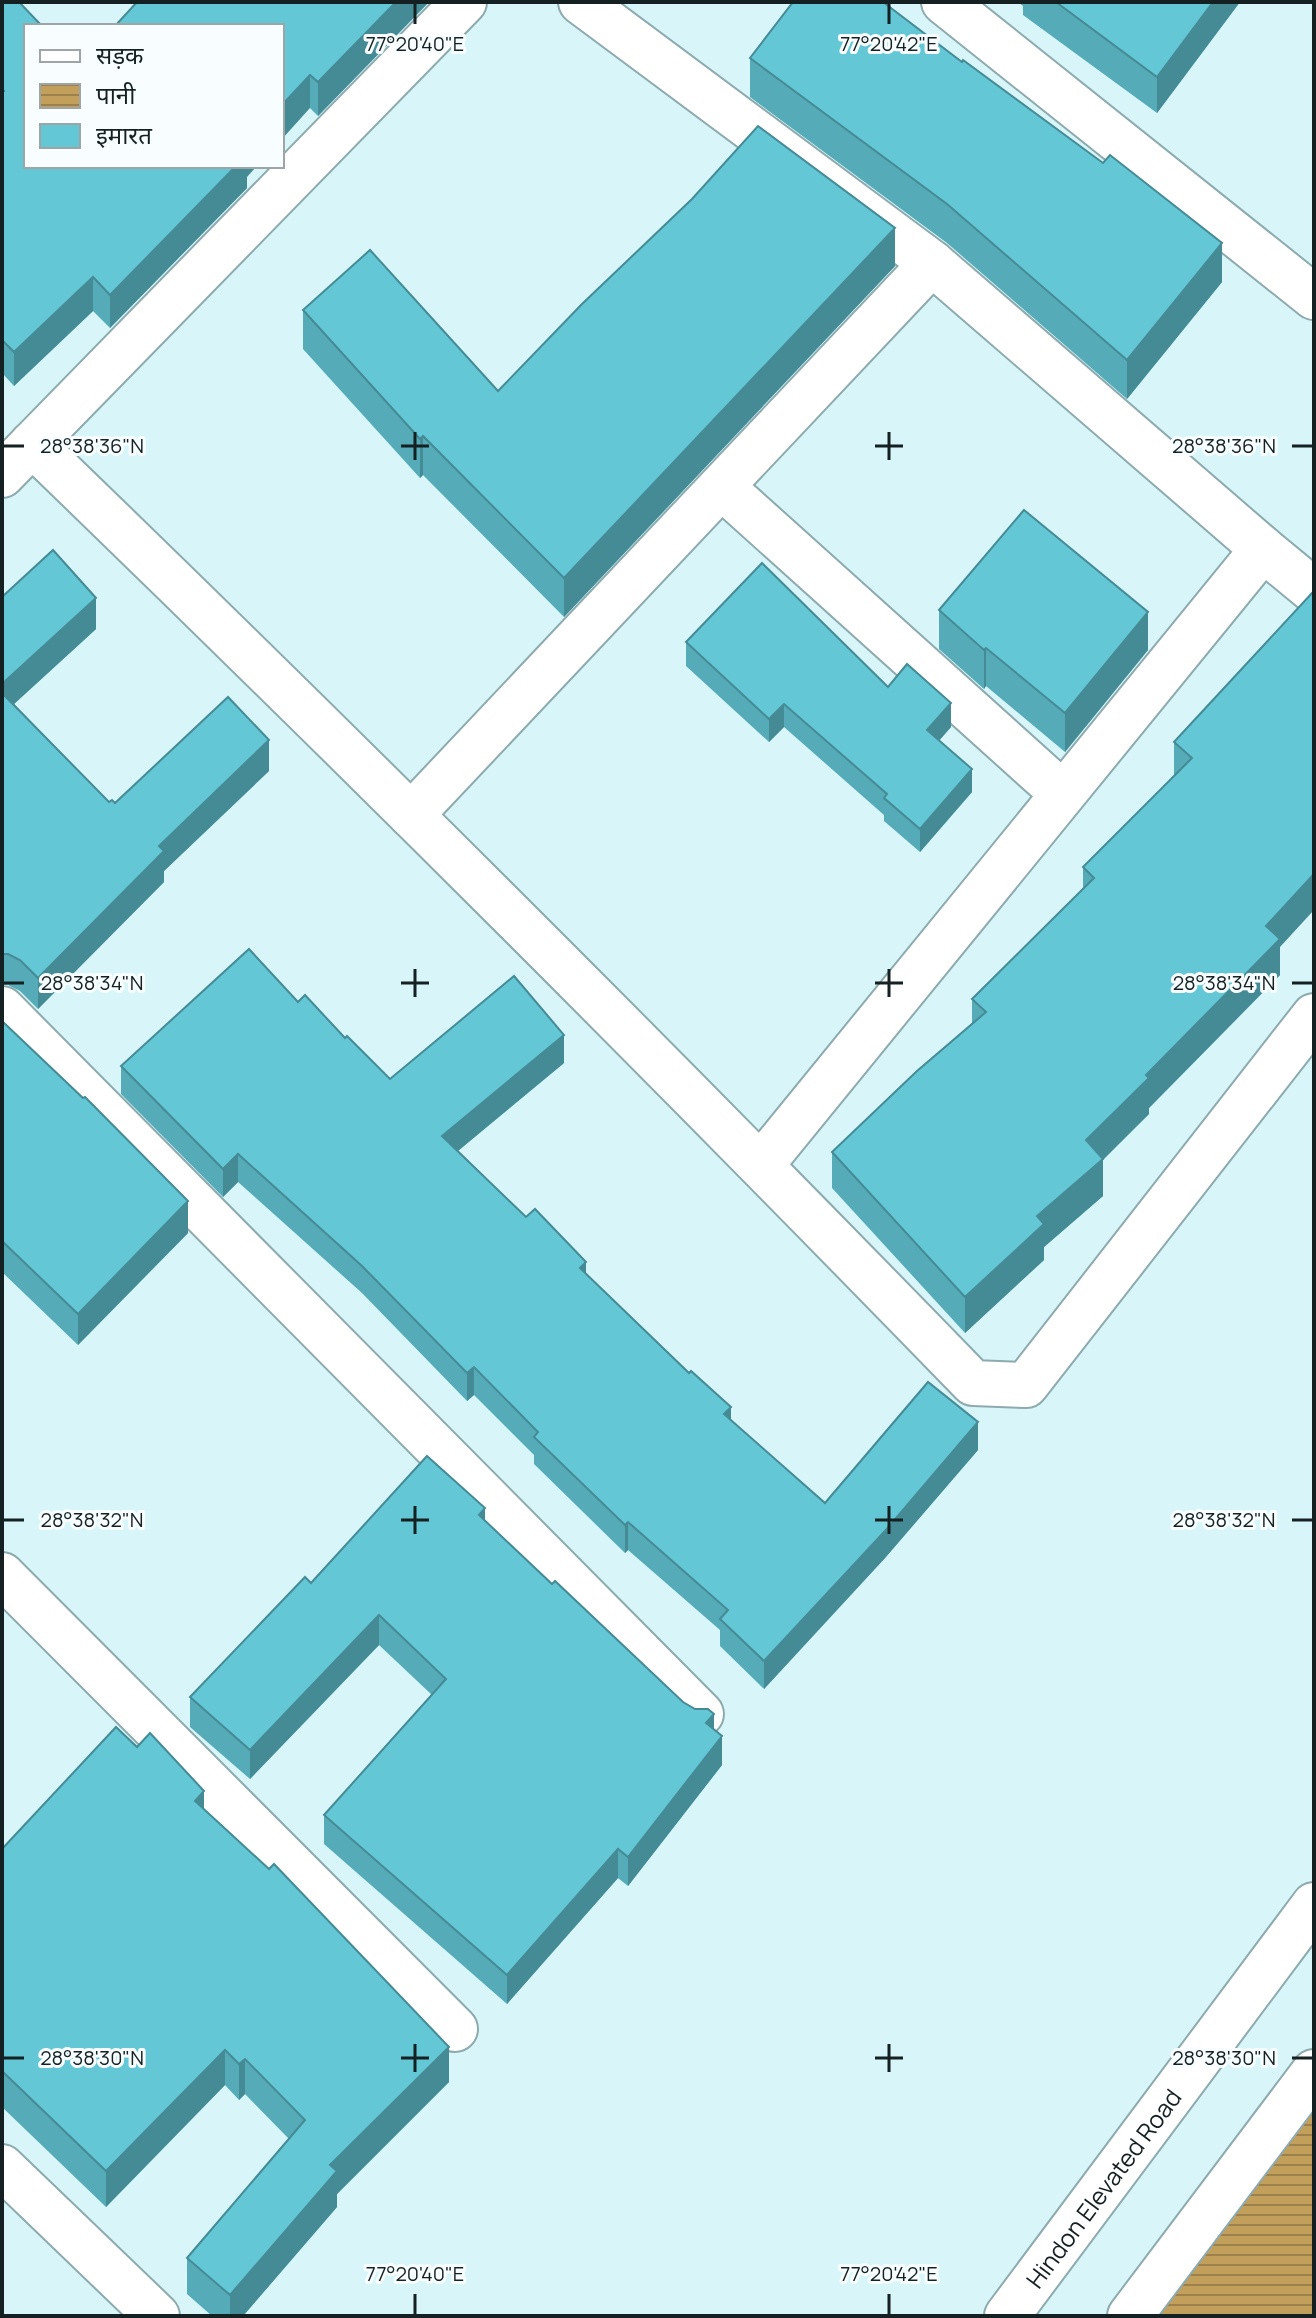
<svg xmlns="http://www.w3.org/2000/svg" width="1316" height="2318" font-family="Manrope,'Noto Sans Devanagari',sans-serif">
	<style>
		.water { fill: url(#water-rules) }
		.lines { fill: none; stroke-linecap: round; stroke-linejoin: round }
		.street-casing { stroke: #8daaae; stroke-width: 48 }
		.highway-casing { stroke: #8daaae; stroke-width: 48 }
		.street { stroke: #fff; stroke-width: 44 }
		.highway { stroke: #fff; stroke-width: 44 }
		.wall { fill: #55abb7 }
		.shaded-wall { fill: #458b95 }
		.building { fill: #63c7d5; stroke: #458b95; stroke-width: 2 }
		.ticks { fill: none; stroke: #152022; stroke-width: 3 }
		.labels { text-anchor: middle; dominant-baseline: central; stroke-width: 6; stroke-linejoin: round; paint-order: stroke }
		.street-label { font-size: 24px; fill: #152022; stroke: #f8feff }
		.ticks-label { font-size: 20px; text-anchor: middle; fill: #152022; stroke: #f8feff; stroke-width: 6; stroke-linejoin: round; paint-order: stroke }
	</style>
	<defs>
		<pattern id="water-rules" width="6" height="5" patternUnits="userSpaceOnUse" patternTransform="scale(2)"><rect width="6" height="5" fill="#c39f5c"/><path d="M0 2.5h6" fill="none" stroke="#9d814c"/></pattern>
	</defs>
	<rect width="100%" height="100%" fill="#d8f6fa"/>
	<!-- water -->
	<path class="water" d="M1314,2047V2316H1114Z"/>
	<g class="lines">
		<defs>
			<g id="street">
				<path d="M581,2L932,263L1263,549L1314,591"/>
				<path d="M944,2L1314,297"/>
				<path d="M32,444C351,752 664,1065 973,1383L1026,1385L1314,1016"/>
				<path d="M2,475L464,2"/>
				<path d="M722,487L1062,793"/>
				<path d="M411,815L932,263"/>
				<path d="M2,1009L701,1714"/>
				<path d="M761,1165L1263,549"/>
				<path d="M2,1575L455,2029"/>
				<path d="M2,2167L157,2316"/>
			</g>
			<g id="highway">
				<path id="s1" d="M1007,2316L1314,1905"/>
				<path d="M1130,2316L1314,2072"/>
			</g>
		</defs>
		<!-- street casing -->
		<use href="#street" class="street-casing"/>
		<!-- highway casing -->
		<use href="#highway" class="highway-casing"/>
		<!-- street -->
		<use href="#street" class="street"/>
		<!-- highway -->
		<use href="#highway" class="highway"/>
	</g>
	<!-- wall -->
	<g class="wall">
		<path d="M2,2L26,166L247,177V188L110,328L93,311L14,386L2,373Z"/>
		<path d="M429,2L318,116L310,108L282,26Z"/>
		<path d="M1018,2H1240L1157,113L1023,15V6Z"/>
		<path d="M750,58L1222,282L1127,399L947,243L750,97Z"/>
		<path d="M895,266L564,617L423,475L420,478L303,349V310L498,391Z"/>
		<path d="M1312,593L1280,947V975L1149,1108V1114L1103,1159V1196L1044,1247V1260L965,1333L832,1188V1152L972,1023V999L1083,890V867L1174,777V742Z"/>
		<path d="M2,597L96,629L14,704L109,802L115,803L269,771L164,871V882L38,1009L20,991L8,985H2Z"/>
		<path d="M939,610L1148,650L1065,752L986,686L984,689L939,649Z"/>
		<path d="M686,642L951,727L939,741L972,792L920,852L884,821V815L784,727L769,742L686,666Z"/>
		<path d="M298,1002L345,1038L390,1079L564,1063L458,1151L586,1274L731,1420L825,1503L978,1450L885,1558L764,1689L720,1646V1630L628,1550L625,1553L534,1464V1455L474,1395L467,1401L362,1293L238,1182L223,1197L121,1094V1066Z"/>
		<path d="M2,1013V1022L188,1233L78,1345L2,1272Z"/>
		<path d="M485,1521L552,1584L714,1729L722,1765L628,1886L618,1878L507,2004L324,1844V1815L432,1695L379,1645L250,1779L190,1727V1697L311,1583Z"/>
		<path d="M204,1809L449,2082L337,2194V2207L243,2316H212L187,2294V2258L289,2139L245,2094L239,2100L225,2085L106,2207L2,2107V1849Z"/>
	</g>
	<!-- shaded-wall -->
	<g class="shaded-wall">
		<path d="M396,2H429L318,116V82Z"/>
		<path d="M1213,2H1240L1157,113V77Z"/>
		<path d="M310,75V108L282,139V105Z"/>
		<path d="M236,166H257L247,177V188L110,328V295Z"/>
		<path d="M895,228V266L564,617V578Z"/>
		<path d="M1222,243V282L1127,399V360Z"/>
		<path d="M93,277V311L14,386V352Z"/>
		<path d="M423,436V475L420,478V439Z"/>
		<path d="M96,598V629L2,715V684Z"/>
		<path d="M1148,612V650L1065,752V713Z"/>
		<path d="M986,648V686L984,689V650Z"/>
		<path d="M951,703V727L927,754V730Z"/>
		<path d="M784,704V727L769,742V719Z"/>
		<path d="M269,740V771L164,871V882L38,1009V978L159,846Z"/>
		<path d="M972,769V792L920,852V829Z"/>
		<path d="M1314,874V910L1280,947V975L1149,1108V1114L1103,1160V1196L1044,1247V1260L965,1333V1297L1037,1216L1086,1140L1146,1075L1266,926Z"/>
		<path d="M564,1035V1063L442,1164V1136Z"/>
		<path d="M238,1154V1182L223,1197V1169Z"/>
		<path d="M188,1201V1233L78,1345V1314Z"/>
		<path d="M586,1262V1289L580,1268Z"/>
		<path d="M474,1367V1395L467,1401V1373Z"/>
		<path d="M731,1407V1434L724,1414Z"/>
		<path d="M978,1422V1450L885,1558L764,1689V1661Z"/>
		<path d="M485,1508V1538L479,1515Z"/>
		<path d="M628,1522V1550L625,1553V1525Z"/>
		<path d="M379,1615V1645L250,1779V1750Z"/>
		<path d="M714,1714V1744L706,1723Z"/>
		<path d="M722,1736V1765L628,1886V1857Z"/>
		<path d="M204,1791V1827L195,1801Z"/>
		<path d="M618,1849V1878L507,2004V1975Z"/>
		<path d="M449,2047V2082L337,2194V2207L243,2316H230V2295L330,2165Z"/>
		<path d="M225,2050V2085L106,2207V2171Z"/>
		<path d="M245,2059V2094L239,2100V2064Z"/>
	</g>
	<!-- building -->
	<g class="building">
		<path d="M2,2H19L42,26H26V166H236L110,295L93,277L14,352L2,340V92L4,91L2,89Z"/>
		<path d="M137,2H396L318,82L310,75L282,105V26H115Z"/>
		<path d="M793,2H883L962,62L963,60L1103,163L1110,155L1222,243L1127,360L947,204L750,58Z"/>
		<path d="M1056,2H1213L1157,77Z"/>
		<path d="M758,126L895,228L564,578L423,436L420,439L303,310L370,250L498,391L582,304L692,199Z"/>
		<path d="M1024,510L1148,612L1065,713L986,648L984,650L939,610Z"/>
		<path d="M53,550L96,598L2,684V597Z"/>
		<path d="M762,563L888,687L907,664L951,703L927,730L972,769L920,829L884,798L887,794L784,704L769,719L686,642Z"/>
		<path d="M1312,593L1314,594V874L1266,926L1280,939L1146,1075L1149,1078L1086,1140L1103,1159L1037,1216L1044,1224L965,1297L832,1152L917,1071L986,1012L972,999L1094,878L1083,867L1192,758L1174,742Z"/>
		<path d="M2,693L109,802L112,800L115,803L228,697L269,740L159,846L164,851L38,978L20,960L8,954H2Z"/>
		<path d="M249,949L298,1002L305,995L345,1038L347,1036L390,1079L514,976L564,1035L442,1136L526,1217L535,1209L586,1262L580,1268L689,1373L691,1371L731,1407L724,1414L825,1503L928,1382L978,1422L885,1531L764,1661L720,1619L728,1610L628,1522L625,1525L534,1437L538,1432L474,1367L467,1373L362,1266L238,1154L223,1169L121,1066Z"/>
		<path d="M2,1021L83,1098L85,1097L188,1201L78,1314L2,1241Z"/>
		<path d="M427,1456L485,1508L479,1515L552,1584L555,1581L683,1702L695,1709H708L714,1714L706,1723L722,1736L628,1857L618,1849L507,1975L324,1815L446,1679L379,1615L250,1750L190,1697L305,1577L311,1583Z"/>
		<path d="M116,1727L137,1747L150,1733L204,1791L195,1801L269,1869L274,1864L449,2047L330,2165L337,2171L230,2295L187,2258L305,2120L245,2059L239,2064L225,2050L106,2171L2,2071V1849Z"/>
	</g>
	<!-- ticks -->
	<path class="ticks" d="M415,4V24M889,4V24M415,432V460M889,432V460M4,446H24M401,446H429M875,446H903M1292,446H1312M415,969V997M889,969V997M4,983H24M401,983H429M875,983H903M1292,983H1312M415,1506V1534M889,1506V1534M4,1520H24M401,1520H429M875,1520H903M1292,1520H1312M415,2044V2072M889,2044V2072M4,2058H24M401,2058H429M875,2058H903M1292,2058H1312M415,2294V2314M889,2294V2314"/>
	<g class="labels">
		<!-- street labels -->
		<g class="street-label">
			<text stroke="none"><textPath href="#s1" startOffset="160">Hindon Elevated Road</textPath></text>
		</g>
	</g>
	<g class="ticks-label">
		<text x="415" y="51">77°20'40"E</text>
		<text x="889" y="51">77°20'42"E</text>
		<text x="92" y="453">28°38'36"N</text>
		<text x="1224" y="453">28°38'36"N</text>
		<text x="92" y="990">28°38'34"N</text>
		<text x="1224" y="990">28°38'34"N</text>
		<text x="92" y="1527">28°38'32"N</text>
		<text x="1224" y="1527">28°38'32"N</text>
		<text x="92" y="2065">28°38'30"N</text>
		<text x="1224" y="2065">28°38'30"N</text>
		<text x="415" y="2281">77°20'40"E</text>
		<text x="889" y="2281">77°20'42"E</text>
	</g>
	<!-- border -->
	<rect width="1316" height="2318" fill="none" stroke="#152022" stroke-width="8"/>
	<!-- legend -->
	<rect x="24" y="24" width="260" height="144" fill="#f8feff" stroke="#9da5a7" stroke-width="2"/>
	<rect x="40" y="50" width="40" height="12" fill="#ffffff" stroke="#9da5a7" stroke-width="2"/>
	<text x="96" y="64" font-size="24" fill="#152022">सड़क</text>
	<rect x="40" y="84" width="40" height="24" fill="url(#water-rules)" stroke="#9da5a7" stroke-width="2"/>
	<text x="96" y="104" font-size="24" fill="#152022">पानी</text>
	<rect x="40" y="124" width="40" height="24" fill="#63c7d5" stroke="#9da5a7" stroke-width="2"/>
	<text x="96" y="144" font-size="24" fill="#152022">इमारत</text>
</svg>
